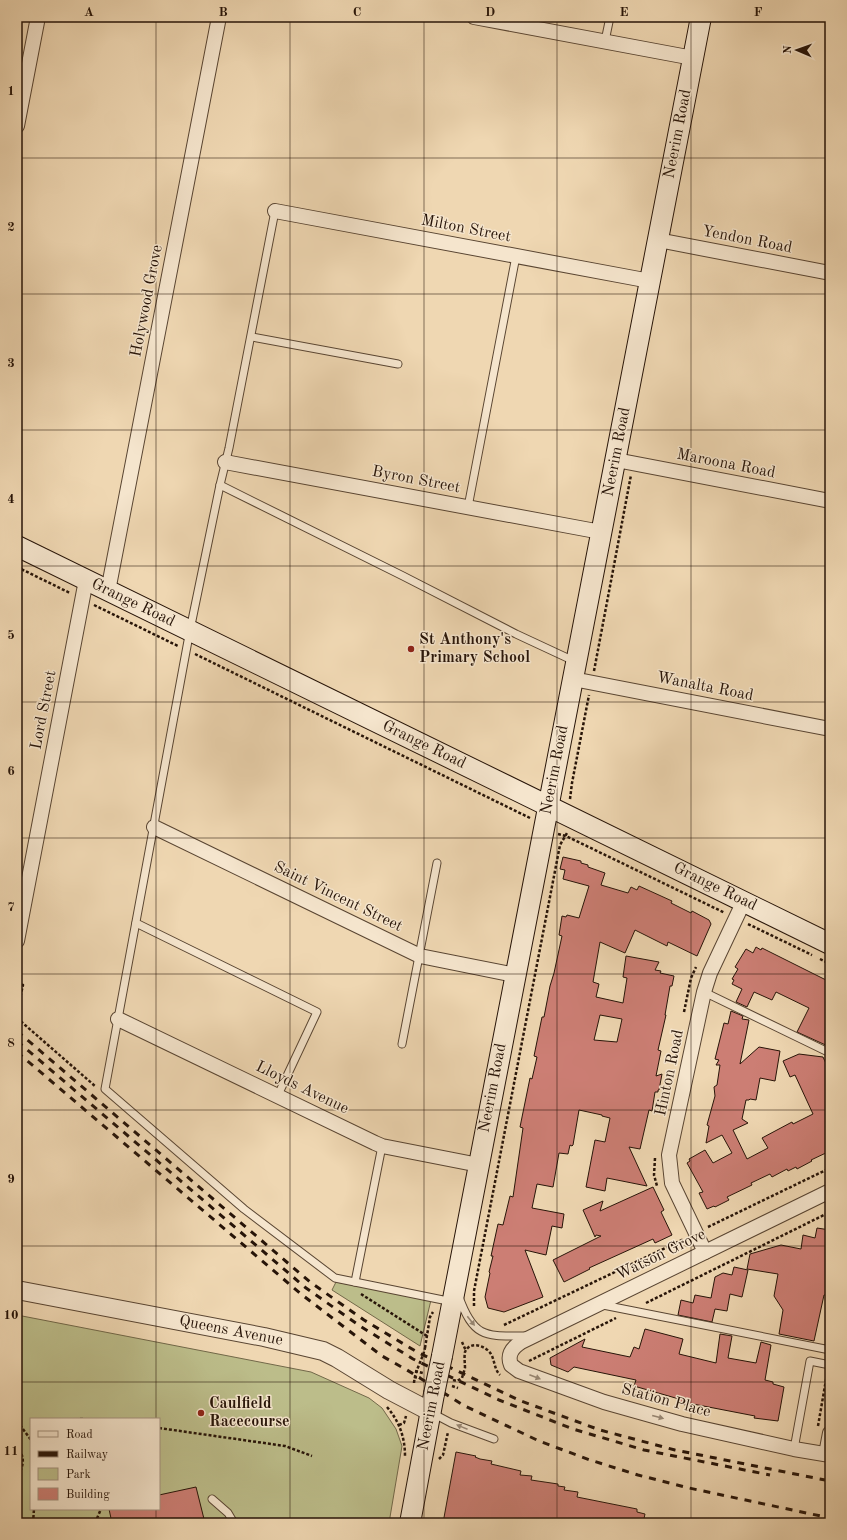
<svg xmlns="http://www.w3.org/2000/svg" width="847" height="1540" font-family="'Old Standard TT',serif">
	<style>
		.green { fill: #bcbd8a; stroke: #726849; fill-rule: evenodd }
		.building { fill: #cc7e74; stroke: #271408; fill-rule: evenodd }
		.lines { fill: none; stroke-linecap: round; stroke-linejoin: round }
		.service-casing { stroke: #594532; stroke-width: 9 }
		.minor-casing { stroke: #594532; stroke-width: 16 }
		.tertiary-casing { stroke: #594532; stroke-width: 20 }
		.secondary-casing { stroke: #271408; stroke-width: 22 }
		.path { stroke: #271408; stroke-width: 2.5; stroke-dasharray: 3 2; stroke-linecap: butt }
		.service { stroke: #f5e5cd; stroke-width: 7 }
		.minor { stroke: #f5e5cd; stroke-width: 14 }
		.tertiary { stroke: #f5e5cd; stroke-width: 18 }
		.secondary { stroke: #f5e5cd; stroke-width: 20 }
		.rail { stroke: #271408; stroke-width: 3; stroke-dasharray: 7 7; stroke-linecap: butt }
		.secondary-bridge-casing { stroke: #271408; stroke-width: 22; stroke-linecap: butt }
		.path-bridge { stroke: #271408; stroke-width: 2.5; stroke-dasharray: 3 2; stroke-linecap: butt }
		.secondary-bridge { stroke: #f5e5cd; stroke-width: 20 }
		.oneway { fill: #988774 }
		.grid { fill: none; stroke: #271408; stroke-width: 1; stroke-opacity: 0.55 }
		.poi-dot { fill: #8f2418; stroke: #f5e5cd; stroke-width: 1.5 }
		.labels { text-anchor: middle; dominant-baseline: central; stroke-width: 3; stroke-linejoin: round; paint-order: stroke }
		.street-label { font-size: 16px; fill: #271408; stroke: #f5e5cd }
		.poi-label { font-size: 16px; font-weight: bold; fill: #271408; stroke: #f5e5cd; text-anchor: start }
		.neatline { fill: none; stroke: #271408; stroke-width: 1.5 }
		.grid-label { font-size: 13px; text-anchor: middle; font-weight: bold; fill: #271408 }
	</style>
	<rect width="100%" height="100%" fill="#efd7b2"/>
	<filter id="stains"><feTurbulence type="fractalNoise" baseFrequency=".005" numOctaves="4"/><feColorMatrix values="0 0 0 0 .2 0 0 0 0 .09 0 0 0 0 .02 0 0 0 .5 -.17"/></filter>
	<radialGradient id="worn" r=".72"><stop offset=".6" stop-color="#630" stop-opacity="0"/><stop offset="1" stop-color="#630" stop-opacity=".3"/></radialGradient>
	<!-- green -->
	<g class="green">
		<path d="M336,1282L431,1300L420,1346L332,1290Z"/>
		<path d="M17,1315L311,1372L369,1398L382,1408L396,1429L402,1446L389,1523H17ZM31,1419H159V1509H31Z"/>
	</g>
	<!-- building -->
	<g class="building">
		<path d="M563,857L581,861V863L588,865V867L605,873L601,885L628,893L631,887L637,890L639,886L672,901L671,903L691,913L692,911L709,920L711,924L697,956L668,942L667,946L635,930L625,953L600,942L593,982L599,984L596,997L623,1003L627,978L623,977L626,956L659,962L655,970L661,971L660,973L674,976L672,986H670L665,1015H666L658,1050L661,1051L656,1076L662,1074L659,1090H658V1092H655L652,1111L649,1110L640,1149L629,1147L647,1186L607,1178L605,1191L586,1187L595,1140L605,1142L610,1118L602,1116V1115L579,1110L573,1145L572,1146L570,1145L568,1154L559,1153L553,1187L537,1184L532,1208L564,1214L562,1228L552,1226L546,1255L525,1250L543,1297L504,1312L488,1308L485,1297L490,1273L489,1272L493,1256H491L498,1224L503,1225L510,1196L513,1197L523,1128L520,1127L530,1078L532,1079L537,1057L534,1056L542,1017H544L550,986L554,973L562,936L559,935L562,916L566,917L567,915L579,918L589,886L563,879L565,870L560,869ZM600,1015L622,1019L617,1042L594,1040Z"/>
		<path d="M756,947L761,950L762,948L830,982V1047L797,1032L809,1008L776,992L772,1000L754,992L747,1007L736,1002L742,989L732,984L734,980L732,979L738,969L735,967L746,949L753,953Z"/>
		<path d="M731,1011L743,1016L742,1019L749,1020L740,1064L759,1047L780,1051L775,1081L760,1078L756,1100L750,1099L749,1100H746L742,1119L748,1123L733,1130L747,1159L768,1148L762,1138L792,1122L793,1124L813,1114L795,1075L790,1077L783,1061L799,1054L823,1057L830,1072V1151L811,1160L812,1161L797,1169L796,1167L788,1171L787,1169L772,1177L770,1174L751,1183L752,1185L727,1197L729,1200L715,1207L714,1206L707,1209L699,1193L703,1192L687,1163L690,1161L689,1159L705,1150L713,1163L732,1153L722,1135L706,1143L709,1126L707,1125L715,1096L714,1087L717,1085L720,1065H716L719,1060L715,1059L724,1023L728,1024Z"/>
		<path d="M653,1187L664,1210L661,1212L672,1235L655,1243L653,1239L589,1268L590,1269L564,1282L553,1260L601,1236L596,1235L595,1237L583,1210L603,1201L600,1211Z"/>
		<path d="M817,1228L830,1230V1281H828L826,1295H824L814,1341L779,1334L783,1310L774,1296L778,1274L747,1269L750,1254L781,1245L801,1249L803,1235L815,1238Z"/>
		<path d="M734,1267L748,1270L742,1297L730,1294L727,1311L715,1309L712,1322L678,1315L681,1300L693,1303L695,1295L711,1298L715,1277L723,1273L732,1275Z"/>
		<path d="M645,1329L683,1339L679,1354L716,1363L720,1334L732,1336L728,1358L756,1363L761,1342L771,1345L765,1380L773,1382V1384L784,1387L778,1421L754,1418L755,1416L693,1404V1407L678,1403L679,1399L634,1386L636,1380L574,1367L568,1372L551,1365L550,1358L585,1339L582,1347L630,1357L634,1347L639,1349Z"/>
		<path d="M456,1452L476,1456L475,1457L480,1459L492,1461L491,1464L521,1471L520,1475L532,1476L531,1480L558,1484V1486L565,1487L564,1490L578,1492L577,1497L637,1509V1512L645,1514L643,1523H443Z"/>
		<path d="M196,1487L205,1523H112L109,1509H159V1495Z"/>
	</g>
	<g class="lines">
		<defs>
			<g id="service">
				<path d="M605,41L610,17"/>
				<path d="M275,211L229,448L220,485L190,630L105,1089L244,1209L335,1278L443,1300"/>
				<path d="M252,337L398,364"/>
				<path d="M220,485L403,576L516,634L574,661"/>
				<path d="M468,507L516,256"/>
				<path d="M136,923L317,1012L278,1095"/>
				<path d="M704,992L830,1053"/>
				<path d="M402,1044L437,863"/>
				<path d="M355,1282L382,1146"/>
				<path d="M459,1297C474,1339 486,1336 526,1336"/>
				<path d="M603,1305L830,1350"/>
				<path d="M432,1413L451,1423L494,1439"/>
				<path d="M794,1449L810,1361L830,1365"/>
				<path d="M212,1499L228,1513L234,1523"/>
			</g>
			<g id="minor">
				<path d="M474,17L693,58"/>
				<path d="M17,126L38,17"/>
				<path d="M275,211L650,281"/>
				<path d="M658,240L830,273"/>
				<path d="M616,460L830,501"/>
				<path d="M225,462L601,532"/>
				<path d="M108,591L219,17"/>
				<path d="M573,679L830,729"/>
				<path d="M154,827L420,956L515,975"/>
				<path d="M17,941L86,580"/>
				<path d="M118,1019L375,1143L382,1146L479,1165"/>
				<path d="M830,1191L521,1342C512,1348 507,1355 511,1365L519,1371L604,1402L682,1424L794,1449L830,1455"/>
				<path d="M705,1252L672,1183L669,1155L704,992L710,973L744,901"/>
				<path d="M826,1454L830,1433"/>
			</g>
			<path id="tertiary" d="M17,1290L264,1337L323,1351L337,1358L389,1390L431,1412"/>
			<g id="secondary">
				<path d="M17,546L830,944"/>
				<path d="M442,1356L701,17"/>
				<path d="M410,1523L434,1394"/>
			</g>
		</defs>
		<!-- service casing -->
		<use href="#service" class="service-casing"/>
		<!-- minor casing -->
		<use href="#minor" class="minor-casing"/>
		<!-- tertiary casing -->
		<use href="#tertiary" class="tertiary-casing"/>
		<!-- secondary casing -->
		<use href="#secondary" class="secondary-casing"/>
		<!-- path -->
		<g class="path">
			<path d="M17,567L70,593"/>
			<path d="M94,605L178,646"/>
			<path d="M195,654L530,818"/>
			<path d="M594,671L631,475"/>
			<path d="M570,799L572,783L589,695"/>
			<path d="M558,834L566,836L725,913"/>
			<path d="M748,924L812,955"/>
			<path d="M820,959L830,964"/>
			<path d="M17,983L23,985L17,1012"/>
			<path d="M684,1012L691,978L696,967"/>
			<path d="M17,1018L95,1086"/>
			<path d="M655,1158L654,1175L657,1186"/>
			<path d="M708,1227L830,1168"/>
			<path d="M361,1294L427,1336"/>
			<path d="M646,1303L830,1212"/>
			<path d="M474,1306V1291L560,845L567,833"/>
			<path d="M504,1325L684,1239"/>
			<path d="M462,1342L466,1351"/>
			<path d="M425,1348L430,1317L433,1312"/>
			<path d="M529,1361L616,1318"/>
			<path d="M465,1368C465,1364 464,1357 465,1352C470,1340 486,1346 491,1354C495,1361 494,1369 500,1375"/>
			<path d="M415,1371L423,1373"/>
			<path d="M414,1377L421,1378"/>
			<path d="M452,1386L458,1388"/>
			<path d="M387,1407C399,1421 405,1437 405,1456"/>
			<path d="M80,1419H85"/>
			<path d="M17,1421L31,1440"/>
			<path d="M399,1425L404,1423L406,1416"/>
			<path d="M818,1426L827,1374"/>
			<path d="M159,1428L285,1446L312,1456"/>
			<path d="M17,1445C23,1456 25,1460 20,1472L17,1474"/>
			<path d="M439,1459L443,1455L448,1432"/>
			<path d="M33,1523L34,1509"/>
			<path d="M95,1523L101,1509"/>
		</g>
		<!-- service -->
		<use href="#service" class="service"/>
		<!-- minor -->
		<use href="#minor" class="minor"/>
		<!-- tertiary -->
		<use href="#tertiary" class="tertiary"/>
		<!-- secondary -->
		<use href="#secondary" class="secondary"/>
		<!-- rail -->
		<g class="rail">
			<path d="M17,1031L310,1282L364,1320L417,1352L521,1401L600,1430L675,1450L830,1481"/>
			<path d="M17,1041L306,1288L360,1326L413,1359L499,1400L573,1429L644,1450L770,1475"/>
			<path d="M17,1052L301,1294L382,1356L407,1370L463,1405L539,1441L590,1460L638,1475L689,1488L830,1518"/>
		</g>
		<defs>
			<path id="secondary-bridge" d="M434,1394L442,1356"/>
		</defs>
		<!-- secondary-bridge casing -->
		<use href="#secondary-bridge" class="secondary-bridge-casing"/>
		<!-- path-bridge -->
		<g class="path-bridge">
			<path d="M453,1380L457,1381L462,1378L465,1368"/>
			<path d="M414,1383C415,1370 422,1361 425,1348"/>
		</g>
		<!-- secondary-bridge -->
		<use href="#secondary-bridge" class="secondary-bridge"/>
	</g>
	<!-- one-way arrows -->
	<defs><path id="oneway-solid" d="M-6-.8H1V-3.2L6.5 0L1 3.2V.8H-6Z"/></defs>
	<g class="oneway">
		<use href="#oneway-solid" transform="translate(471 1321) rotate(52)"/>
		<use href="#oneway-solid" transform="translate(535 1377) rotate(21)"/>
		<use href="#oneway-solid" transform="translate(658 1417) rotate(15)"/>
		<use href="#oneway-solid" transform="translate(462 1427) rotate(-158)"/>
	</g>
	<!-- grid -->
	<path class="grid" d="M156,17V1419M290,17V1523M424,17V1523M557,17V1523M691,17V1523M17,158H830M17,294H830M17,430H830M17,566H830M17,702H830M17,838H830M17,974H830M17,1110H830M17,1246H830M17,1382H830M156,1509V1523"/>
	<!-- markers -->
	<g class="poi-dot">
		<circle cx="411" cy="649" r="4"/>
		<circle cx="201" cy="1413" r="4"/>
	</g>
	<g class="labels">
		<!-- street labels -->
		<g class="street-label">
			<text transform="translate(678 134) rotate(-79)">Neerim Road</text>
			<text transform="translate(466 229) rotate(11)">Milton Street</text>
			<text transform="translate(747 240) rotate(11)">Yendon Road</text>
			<text transform="translate(147 301) rotate(-79)">Holywood Grove</text>
			<text transform="translate(617 452) rotate(-79)">Neerim Road</text>
			<text transform="translate(726 464) rotate(11)">Maroona Road</text>
			<text transform="translate(416 480) rotate(11)">Byron Street</text>
			<text transform="translate(133 603) rotate(26)">Grange Road</text>
			<text transform="translate(705 687) rotate(11)">Wanalta Road</text>
			<text transform="translate(44 710) rotate(-79)">Lord Street</text>
			<text transform="translate(424 745) rotate(26)">Grange Road</text>
			<text transform="translate(555 770) rotate(-79)">Neerim Road</text>
			<text transform="translate(715 887) rotate(26)">Grange Road</text>
			<text transform="translate(338 897) rotate(26)">Saint Vincent Street</text>
			<text transform="translate(670 1073) rotate(-78)">Hinton Road</text>
			<text transform="translate(302 1088) rotate(26)">Lloyds Avenue</text>
			<text transform="translate(493 1088) rotate(-79)">Neerim Road</text>
			<text transform="translate(661 1255) rotate(-26)">Watson Grove</text>
			<text transform="translate(231 1331) rotate(11)">Queens Avenue</text>
			<text transform="translate(666 1401) rotate(15)">Station Place</text>
			<text transform="translate(432 1406) rotate(-79)">Neerim Road</text>
		</g>
		<!-- poi labels -->
		<g class="poi-label">
			<text x="419" y="640">St Anthony's<tspan x="419" dy="18">Primary School</tspan></text>
			<text x="209" y="1404">Caulfield<tspan x="209" dy="18">Racecourse</tspan></text>
		</g>
	</g>
	<!-- margin -->
	<rect width="847" height="1540" fill="none" stroke="#efd7b2" stroke-width="44"/>
	<!-- legend -->
	<rect x="30" y="1418" width="130" height="92" fill="#f5e5cd" stroke="#a3917e"/>
	<rect x="38" y="1431" width="20" height="6" fill="#f5e5cd" stroke="#a3917e"/>
	<text x="66" y="1438" font-size="12" fill="#271408">Road</text>
	<rect x="38" y="1451" width="20" height="6" fill="#271408" stroke="#a3917e"/>
	<text x="66" y="1458" font-size="12" fill="#271408">Railway</text>
	<rect x="38" y="1468" width="20" height="12" fill="#bcbd8a" stroke="#a3917e"/>
	<text x="66" y="1478" font-size="12" fill="#271408">Park</text>
	<rect x="38" y="1488" width="20" height="12" fill="#cc7e74" stroke="#a3917e"/>
	<text x="66" y="1498" font-size="12" fill="#271408">Building</text>
	<!-- north arrow -->
	<g transform="translate(797 50) rotate(272)" stroke="#f5e5cd" stroke-width="3" paint-order="stroke">
	<path d="M0-3L7 15L0 10L-7 15Z" fill="#271408"/>
	<text y="-6" font-size="11" font-weight="bold" text-anchor="middle" fill="#271408">N</text>
	</g>
	<rect x="22" y="22" width="803" height="1496" class="neatline"/>
	<g class="grid-label">
		<text x="89" y="16">A</text>
		<text x="223" y="16">B</text>
		<text x="357" y="16">C</text>
		<text x="490" y="16">D</text>
		<text x="624" y="16">E</text>
		<text x="758" y="16">F</text>
		<text x="11" y="95">1</text>
		<text x="11" y="231">2</text>
		<text x="11" y="367">3</text>
		<text x="11" y="503">4</text>
		<text x="11" y="639">5</text>
		<text x="11" y="775">6</text>
		<text x="11" y="911">7</text>
		<text x="11" y="1047">8</text>
		<text x="11" y="1183">9</text>
		<text x="11" y="1319">10</text>
		<text x="11" y="1455">11</text>
	</g>
	<rect width="100%" height="100%" filter="url(#stains)"/>
	<rect width="100%" height="100%" fill="url(#worn)"/>
</svg>
